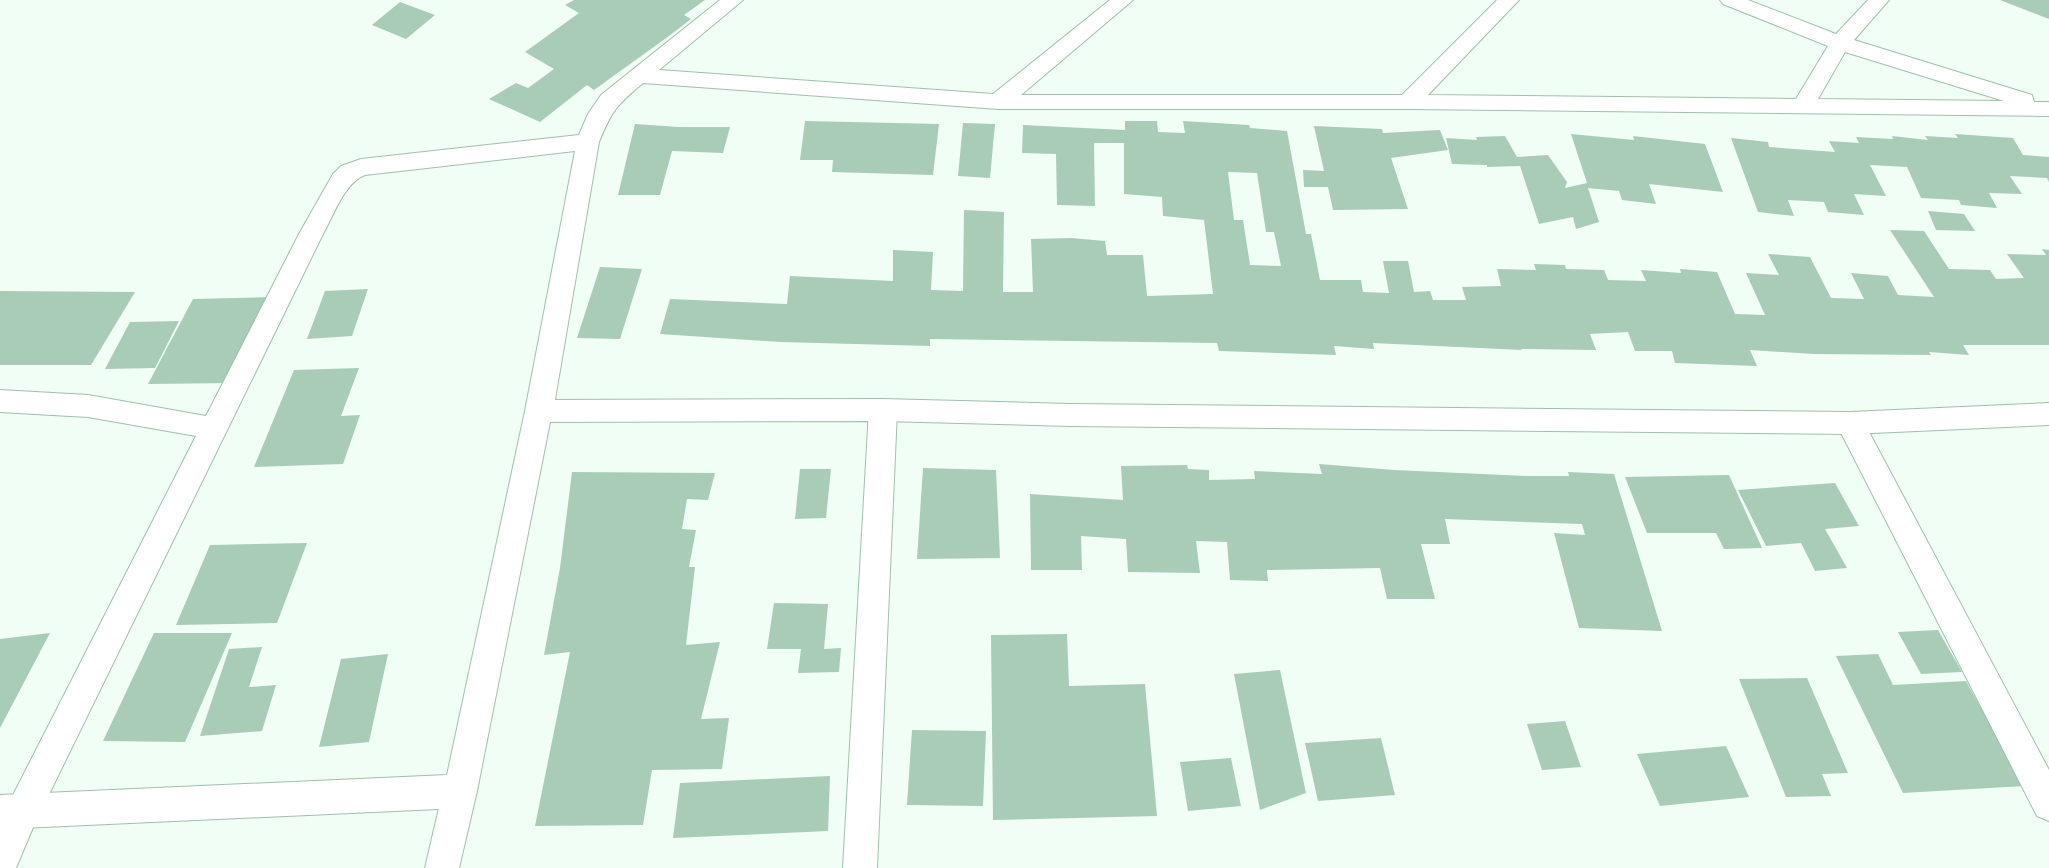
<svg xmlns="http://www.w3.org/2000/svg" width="2049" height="868" font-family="'Noto Sans',sans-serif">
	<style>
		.building { fill: #a9ccb6; fill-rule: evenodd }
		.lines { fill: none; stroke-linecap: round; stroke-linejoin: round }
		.minor-casing { stroke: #9ec0ab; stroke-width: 2 }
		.tertiary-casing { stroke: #9ec0ab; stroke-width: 2 }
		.minor { fill: #fff; fill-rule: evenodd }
		.tertiary { fill: #fff; fill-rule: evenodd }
	</style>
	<rect width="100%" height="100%" fill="#f0fef5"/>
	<!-- building -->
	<g class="building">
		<path d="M574,0H705L684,15L691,19L669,36L594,90L587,85L540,122L489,99L516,83L528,88L554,69L525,52L579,13L565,5Z"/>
		<path d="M2000,0H2049V19Z"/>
		<path d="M400,2L435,15L406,39L372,25Z"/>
		<path d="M805,121L939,124L933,175L832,172L833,160H800Z"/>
		<path d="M1125,121H1157L1158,132L1185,133L1183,121L1249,125L1250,128L1287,131L1306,234H1311L1320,280H1361L1363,292L1389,293L1383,261H1408L1414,292L1430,291L1433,300H1466L1462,287L1501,286L1497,269L1536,270L1534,264L1565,265L1566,269L1604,270L1608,280L1646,281L1641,270L1681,273L1680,269L1717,272L1735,314L1765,315L1746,273L1779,275L1768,254L1810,257L1831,298L1864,299L1851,273L1888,276L1898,295L1934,297L1890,230L1924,231L1949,269L1990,270L1996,279L2024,278L2007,254L2046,255L2042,249L2049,250V345H1963L1969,355L1929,352L1931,355L1814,354L1750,350L1757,366L1675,363L1672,351H1635L1628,332L1590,334L1596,350L1521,349L1522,350L1373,343L1374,349L1334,346L1336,355L1219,351L1217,343L930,339V346L780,342L660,334L670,299L787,304L790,276L893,281V250L933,252L931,290L963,291L964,210L1004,212L1003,292H1033L1031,239L1071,238L1105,241L1107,255H1143L1147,296L1213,294L1204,220L1163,216L1162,197L1124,194V143H1094L1095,206L1057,205L1056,154L1022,153L1023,125L1125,130ZM1228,172L1257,173L1266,232H1274L1281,266L1250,265L1243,220H1234Z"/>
		<path d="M963,123L995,124L990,178L958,176Z"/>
		<path d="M635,124L679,127H730L723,153L672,151L660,195H618Z"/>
		<path d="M1314,126L1382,129L1383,133L1440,130L1448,150L1391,158L1408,209L1333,210L1328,187H1304L1303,170L1324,171Z"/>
		<path d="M1571,134L1634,140L1633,136L1705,144L1723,192L1649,184L1656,204L1622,200L1619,191L1588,188L1599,222L1576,229L1573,217L1539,224L1520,166L1487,167V165L1452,164L1446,138L1477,140L1476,137L1505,136L1517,157L1548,155L1567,182L1565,188L1587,183Z"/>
		<path d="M1955,134L2013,138L2023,155L2049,157V182L2047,178L2010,176L2022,194L1989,193L1997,208L1961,205L1959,200L1921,198L1907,167L1870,165L1886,196L1854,194L1864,215L1828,212L1824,202L1788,200L1794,216L1758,212L1731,138L1768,142L1769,147L1835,152L1829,141L1859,143L1856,137L1893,139L1892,136L1928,140L1925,136L1958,138Z"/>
		<path d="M1928,211L1964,214L1975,231L1936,230Z"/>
		<path d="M600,267L642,269L620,339L577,338Z"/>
		<path d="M368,289L352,336L307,339L325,291Z"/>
		<path d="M0,291L135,292L91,365H0Z"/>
		<path d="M274,297L233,383L148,384L193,299Z"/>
		<path d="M179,321L155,368L105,369L130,322Z"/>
		<path d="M359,368L341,416L360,415L343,464L254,467L294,370Z"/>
		<path d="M1319,464L1394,470L1528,476H1569L1568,472L1614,474L1662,631L1579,628L1554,533L1585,535L1582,524L1445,519L1450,544H1421L1435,599H1387L1380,568L1267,570L1268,581L1230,580L1227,542L1196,541L1200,573L1128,572L1126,539L1081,536L1082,570H1031L1030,494L1123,500L1121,466L1187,465L1188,469L1209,470V480L1255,479L1254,471L1322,474Z"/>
		<path d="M923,468L996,470L1000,558L917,559Z"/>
		<path d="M800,469H831L826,518L795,519Z"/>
		<path d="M572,472L715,473L708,500L687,499L682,529L696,530L689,567H695L686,645L720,642L701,719L729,718L722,769L652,770L643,825L535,826L570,652L544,655L560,568Z"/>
		<path d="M1729,475L1762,548L1724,549L1716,533H1647L1625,477Z"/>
		<path d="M1835,483L1859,526L1825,529L1847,568L1815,571L1801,543L1766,546L1738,490Z"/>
		<path d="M307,543L277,623L176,625L210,545Z"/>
		<path d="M774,603L828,604L824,649L841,648L839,672L798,673L801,649H767Z"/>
		<path d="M1938,630L1962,672L1921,674L1898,632Z"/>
		<path d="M50,633L0,728V639Z"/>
		<path d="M154,633H232L185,742L103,741Z"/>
		<path d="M1067,634L1069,686L1145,684L1157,816L993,820L991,635Z"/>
		<path d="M262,647L249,687L276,685L262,731L200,736L229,649Z"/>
		<path d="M388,654L369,742L319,747L341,659Z"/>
		<path d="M1878,654L1893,685L1966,681L2024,786L1903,793L1836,656Z"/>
		<path d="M1280,670L1306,793L1260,810L1234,674Z"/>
		<path d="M1807,678L1848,773L1822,774L1831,796L1786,797L1739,679Z"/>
		<path d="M1565,721L1581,767L1542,770L1527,724Z"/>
		<path d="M912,730L986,731L983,806L907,805Z"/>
		<path d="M1381,738L1395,795L1318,801L1305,743Z"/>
		<path d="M1726,746L1749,797L1660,806L1637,754Z"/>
		<path d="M1231,758L1241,806L1188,811L1180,762Z"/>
		<path d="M830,776L828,831L673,838L680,783Z"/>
	</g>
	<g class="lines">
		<defs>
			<g id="minor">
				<path d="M720,0H743L659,70L993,94L1110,0H1133L1021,95H1402L1497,0H1519L1428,95L1796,99L1828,46L1723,4L1720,0H1748L1836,34L1868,0H1889L1854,40L2032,95L2034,102H2049V116L1408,109H998L643,83C617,105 612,110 599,142L553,411L549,419L539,422L529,419L525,411L575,151L365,175C344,183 334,215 323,234L34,825L16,868H0V824L10,801L196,436L88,417L0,412V390L88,395L206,416L299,234L333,174L341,166L361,159L579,135L588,114L601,95ZM1845,52L2004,101L1818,99Z"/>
				<path d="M883,399L893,402L897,410L877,868H843L869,410L873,402Z"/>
				<path d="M1850,412L1860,415L2049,770V821L2037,816L1836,423L1840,415Z"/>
				<path d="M460,774L472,779L477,791L459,868H425L443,791L448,779Z"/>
			</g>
			<path id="tertiary" d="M883,399L1070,404L1850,412L2049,403V425L1850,434L1070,426L883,421L550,422L477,791L472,803L460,808L0,829V795L447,775L525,411L529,403L539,400Z"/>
		</defs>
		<!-- minor casing -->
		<use href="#minor" class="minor-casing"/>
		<!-- tertiary casing -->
		<use href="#tertiary" class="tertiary-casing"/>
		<!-- minor -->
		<use href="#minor" class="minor"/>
		<!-- tertiary -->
		<use href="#tertiary" class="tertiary"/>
	</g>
</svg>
